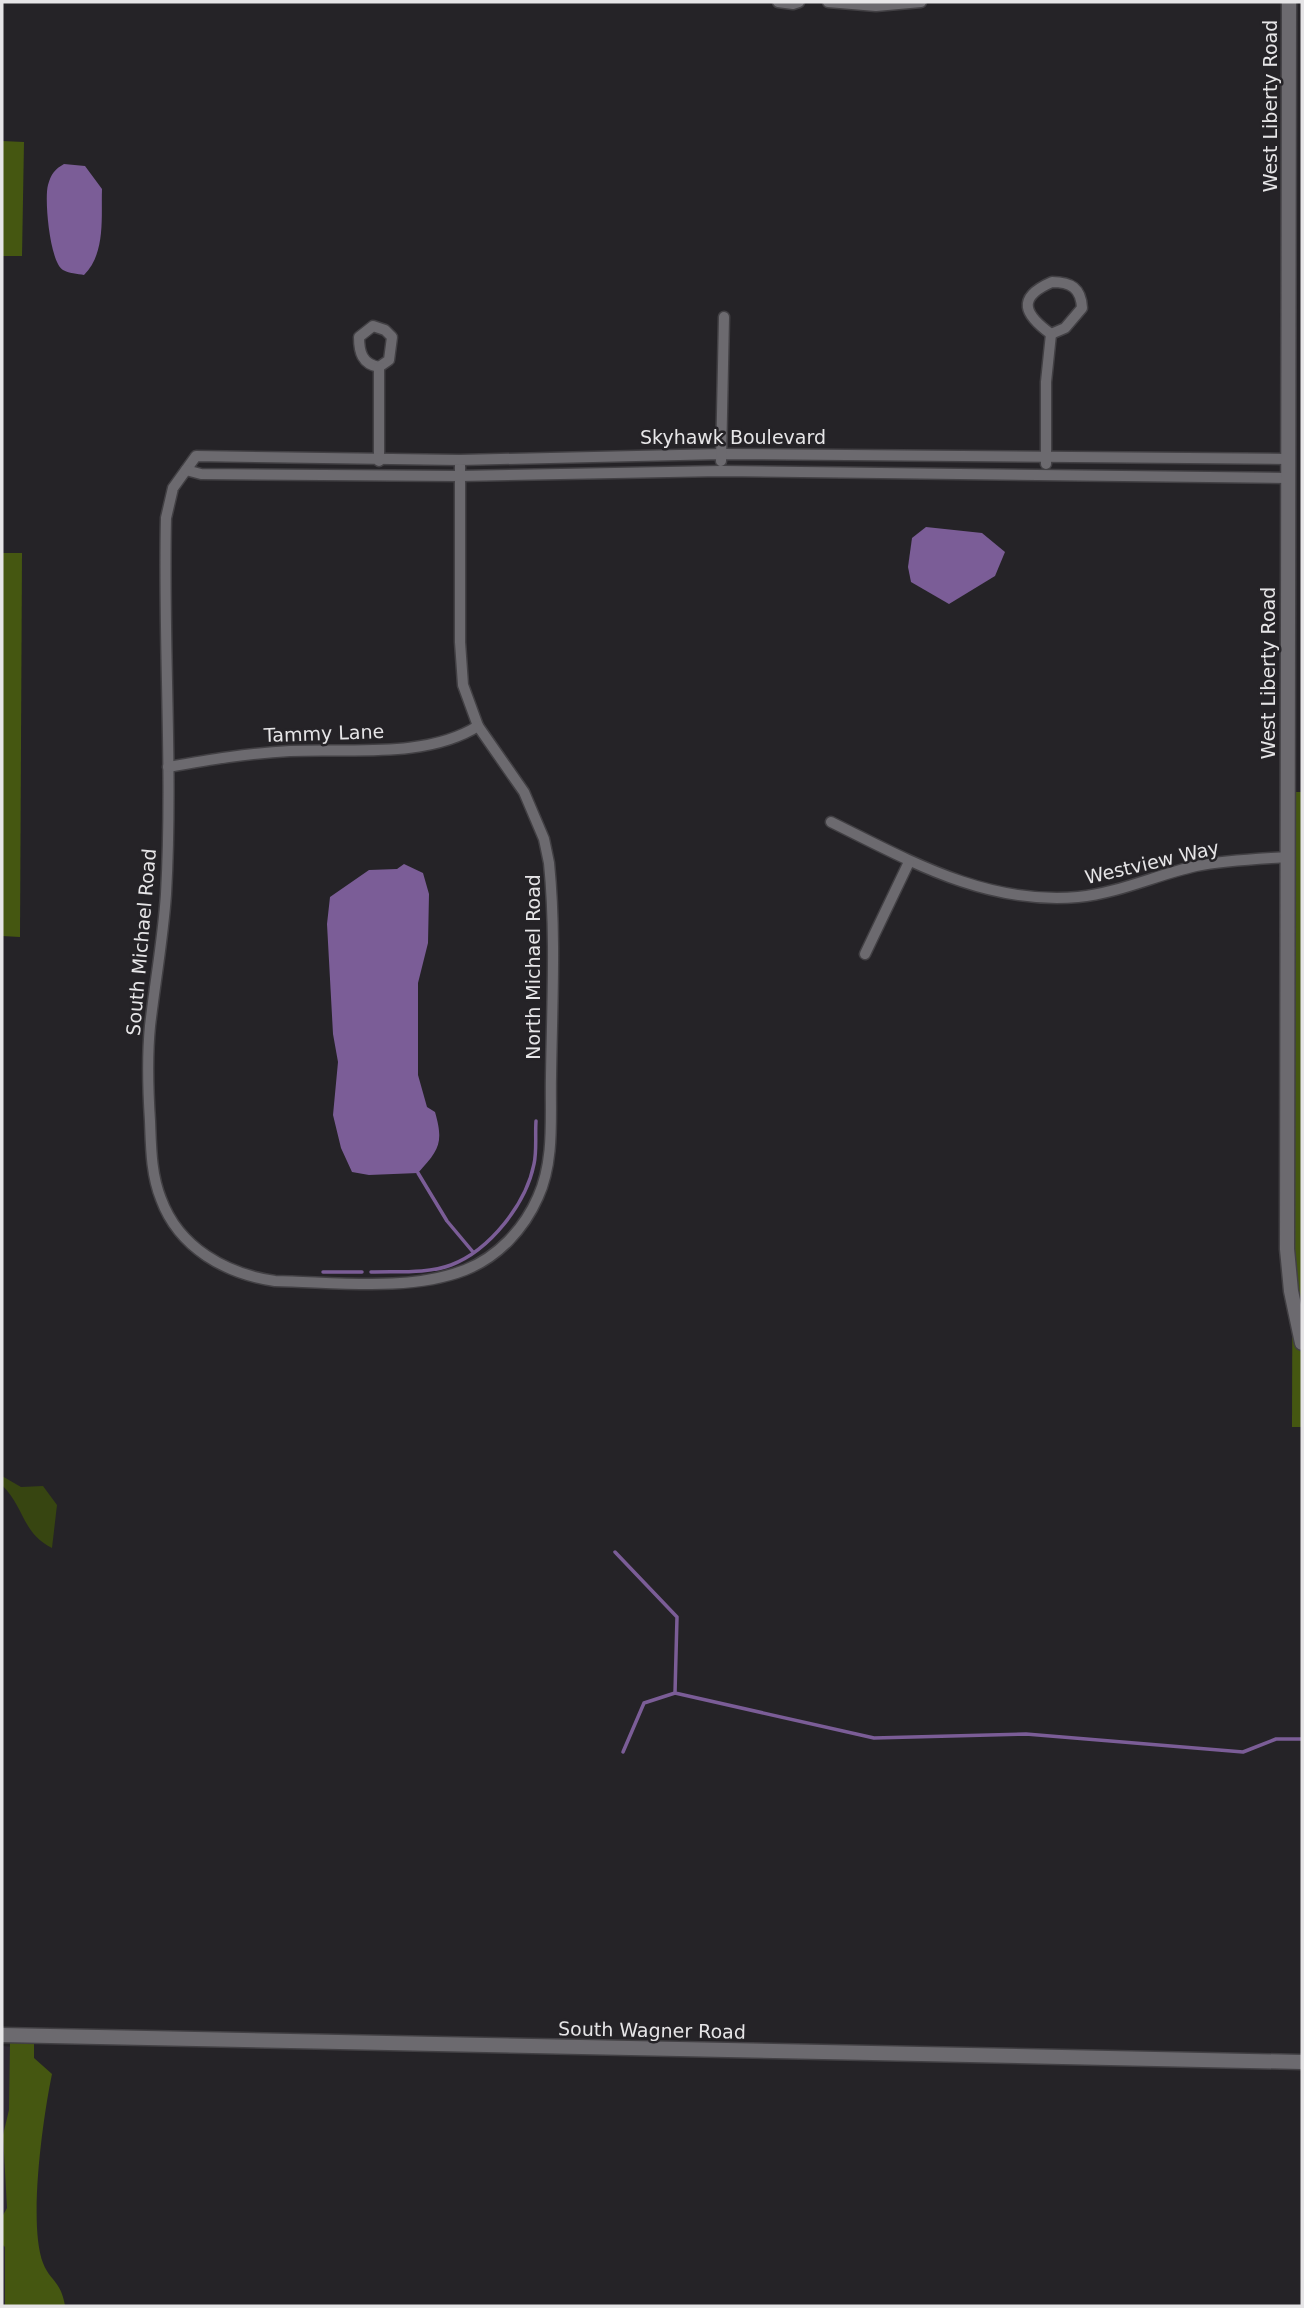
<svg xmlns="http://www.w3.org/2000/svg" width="1304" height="2308" font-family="'DejaVu Sans',sans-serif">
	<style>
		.built { fill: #2d2832 }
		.green { fill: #374511 }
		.forest { fill: #455711 }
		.water { fill: #7b5d97 }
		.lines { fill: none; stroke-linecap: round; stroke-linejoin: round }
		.stream { stroke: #7b5d97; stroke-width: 3.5 }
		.minor-casing { stroke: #424044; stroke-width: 13 }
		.secondary-casing { stroke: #424044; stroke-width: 17 }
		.minor { stroke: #6c6a6f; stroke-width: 10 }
		.secondary { stroke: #6c6a6f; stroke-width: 14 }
		.labels { text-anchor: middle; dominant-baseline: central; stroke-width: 5; stroke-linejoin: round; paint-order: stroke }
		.street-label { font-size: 19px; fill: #e6e5e7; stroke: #252327 }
	</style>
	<rect width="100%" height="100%" fill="#252327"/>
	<!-- built -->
	<path class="built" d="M2,2046L15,2047L11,2306H2Z"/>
	<!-- green -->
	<path class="green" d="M2,1476L21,1487L43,1486L57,1505L52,1548C22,1533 25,1508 2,1485Z"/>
	<!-- forest -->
	<g class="forest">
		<path d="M2,141L24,142L22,256H2Z"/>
		<path d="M2,553H22L20,937L2,936Z"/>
		<path d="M1294,792H1302V1427H1292Z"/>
		<path d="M10,2043H34V2058L52,2074C43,2117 28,2224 43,2263C50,2281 61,2281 65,2306H5V2247L2,2244V2217L7,2208L3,2135L9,2110Z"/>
	</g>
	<!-- water -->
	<g class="water">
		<path d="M64,164L85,166L102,189C101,217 106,253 84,275C78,274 68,273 63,270C50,263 44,199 48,185C51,174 55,169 64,164Z"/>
		<path d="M926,527L982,533L1005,552L995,576L949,604L911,582L908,567L912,538Z"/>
		<path d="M404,864L423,873L429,894L428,943L418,983V1075L427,1107L435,1112C444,1143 439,1150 418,1173L369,1175L352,1172L341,1148L333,1115L338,1062L333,1034L327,924L330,897L369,870L397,869Z"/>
	</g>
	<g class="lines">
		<!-- stream -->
		<g class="stream">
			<path d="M418,1173L447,1221L473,1252"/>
			<path d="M323,1272H362"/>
			<path d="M371,1272C396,1271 427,1274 451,1265C490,1250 526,1204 534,1164C537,1151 535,1135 536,1121"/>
			<path d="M615,1552L677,1617L675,1693L874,1738L1026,1734L1243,1752L1276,1739H1302"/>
			<path d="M623,1752L644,1703L675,1693"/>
		</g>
		<defs>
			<g id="minor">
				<path d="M778,2L793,4L799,2"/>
				<path d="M828,2L876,6L921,2"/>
				<path d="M1052,282C1071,282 1081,288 1082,308L1065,328L1051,334C1025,315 1015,298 1052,282Z"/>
				<path d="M373,326L385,330L392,337L389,360L379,367C362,364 359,352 359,337Z"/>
				<path d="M379,367V461"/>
				<path d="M460,460V642L463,685L478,726L524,792L544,839L549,863C556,933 552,1005 551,1076C550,1115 555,1160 538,1197C524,1229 498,1257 465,1270C408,1292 336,1282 275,1281C226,1274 179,1248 161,1199C151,1174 151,1147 150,1121C148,1090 147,1057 150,1026C155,982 163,939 166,894C173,769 163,644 166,518L173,488L196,456L460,460L722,454L1288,459"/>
				<path d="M721,461L724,317"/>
				<path d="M1046,464V382L1051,334"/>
				<path d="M186,470L201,474L460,476L721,471L1288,478"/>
				<path d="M168,767C208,760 249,753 290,751C348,748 426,759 478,726"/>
				<path d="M831,822C910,861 986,905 1078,897C1119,893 1156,875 1196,866C1226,860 1257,859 1287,857"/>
				<path d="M865,954L909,862"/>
			</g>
			<g id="secondary">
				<path d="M1289,2L1287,1249L1291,1291L1302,1343"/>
				<path d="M2,2035L1302,2062"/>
			</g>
		</defs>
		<!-- minor casing -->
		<use href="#minor" class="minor-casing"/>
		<!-- secondary casing -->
		<use href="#secondary" class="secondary-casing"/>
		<!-- minor -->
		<use href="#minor" class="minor"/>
		<!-- secondary -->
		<use href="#secondary" class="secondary"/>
	</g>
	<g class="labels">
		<!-- street labels -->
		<g class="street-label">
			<text transform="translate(1270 106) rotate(-90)">West Liberty Road</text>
			<text x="733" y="437">Skyhawk Boulevard</text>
			<text transform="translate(1268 673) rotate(-90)">West Liberty Road</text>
			<text transform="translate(324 733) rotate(-2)">Tammy Lane</text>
			<text transform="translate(1152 862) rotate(-13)">Westview Way</text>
			<text transform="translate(141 942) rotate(-85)">South Michael Road</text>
			<text transform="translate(533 967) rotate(-90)">North Michael Road</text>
			<text transform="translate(652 2030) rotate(1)">South Wagner Road</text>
		</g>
	</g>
	<!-- border -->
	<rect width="1304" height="2308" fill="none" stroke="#e6e5e7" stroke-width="7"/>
</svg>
